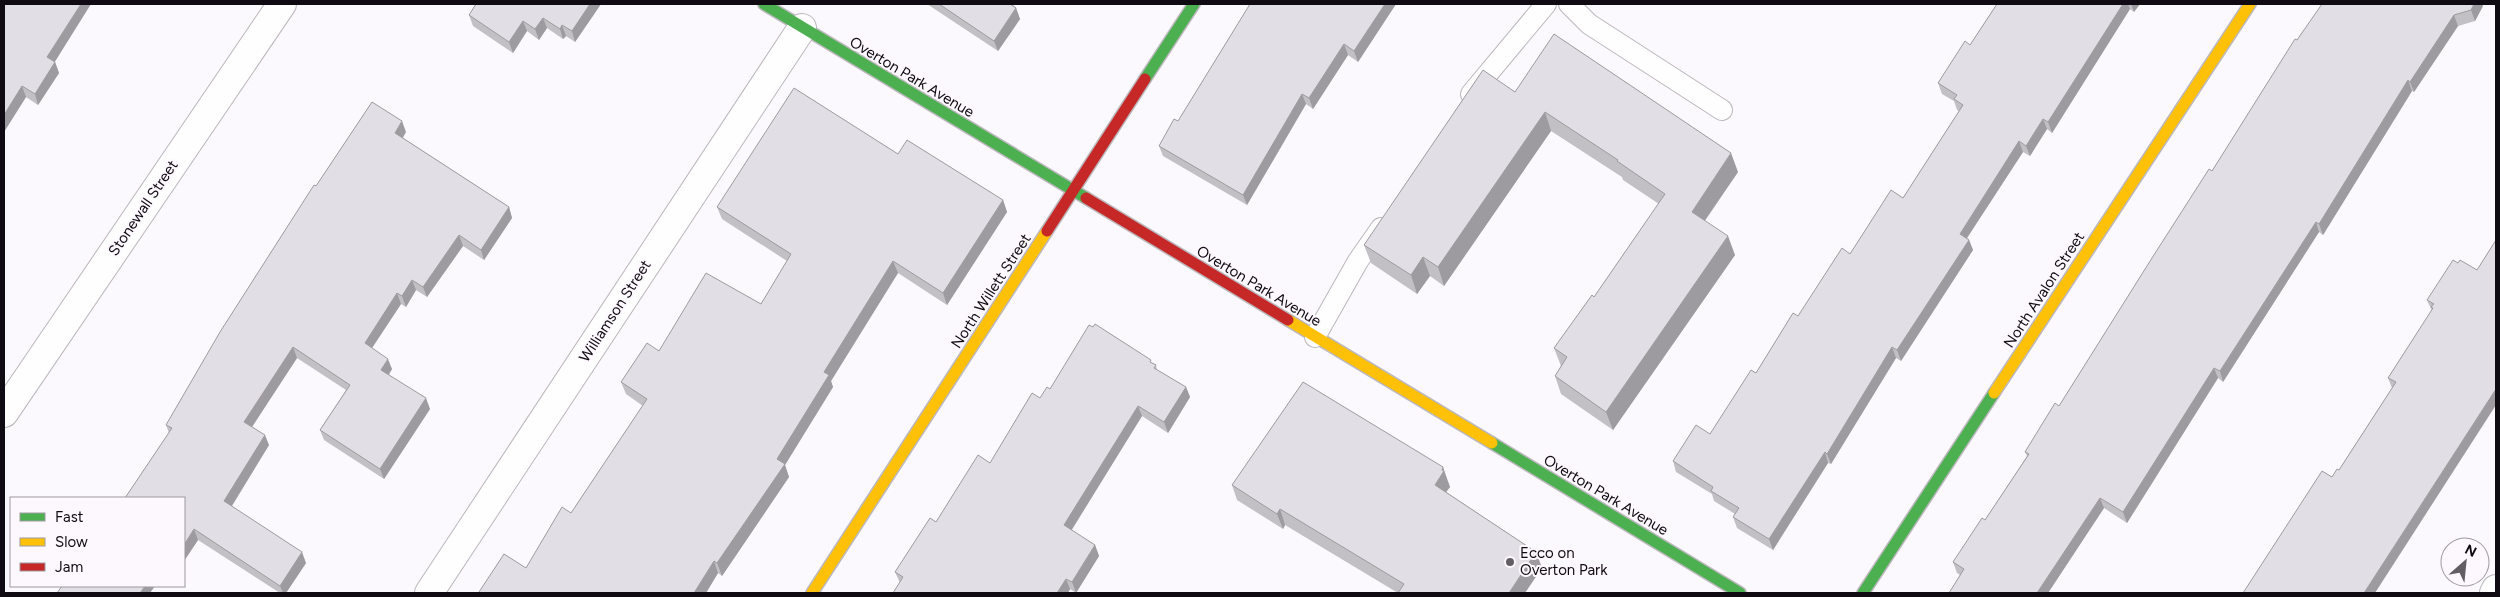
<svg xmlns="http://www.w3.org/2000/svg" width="2500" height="597" font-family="Figtree,sans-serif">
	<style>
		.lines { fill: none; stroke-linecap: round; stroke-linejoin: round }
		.lane-casing { stroke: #bbb7bd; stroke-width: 22 }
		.street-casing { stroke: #bbb7bd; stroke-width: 30 }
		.fast-casing { stroke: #bbb7bd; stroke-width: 14 }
		.slow-casing { stroke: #bbb7bd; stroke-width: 14 }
		.jam-casing { stroke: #bbb7bd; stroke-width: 14 }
		.lane { stroke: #fefeff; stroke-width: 20 }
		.street { stroke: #fefeff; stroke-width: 28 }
		.fast { stroke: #4caf50; stroke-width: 11 }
		.slow { stroke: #ffc107; stroke-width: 11 }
		.jam { stroke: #c62828; stroke-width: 11 }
		.wall { fill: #c2bfc5 }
		.shaded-wall { fill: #9e9ba0 }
		.building { fill: #e1dee5; stroke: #9e9ba0 }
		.poi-dot { fill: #625e64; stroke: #fcf8fe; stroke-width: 2 }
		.labels { text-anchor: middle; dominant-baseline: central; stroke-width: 4; stroke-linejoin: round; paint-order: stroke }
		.street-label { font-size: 15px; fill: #100a12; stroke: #fcf8fe }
		.poi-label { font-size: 15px; fill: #100a12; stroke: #fcf8fe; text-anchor: start }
	</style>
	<rect width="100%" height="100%" fill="#fbf9fd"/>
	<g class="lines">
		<defs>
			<g id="lane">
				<path d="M1569,4L1589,24L1722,110"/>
				<path d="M1471,94L1546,4"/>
				<path d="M1315,337L1358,261L1381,228"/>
			</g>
			<g id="street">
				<path d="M4,413L282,4"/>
				<path d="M429,593L802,28"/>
				<path d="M2494,593L2496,589"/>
			</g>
			<g id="fast">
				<path d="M764,4L1086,198"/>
				<path d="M1145,79L1194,4"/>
				<path d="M1492,443L1740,593"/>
				<path d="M1863,593L1994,393"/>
			</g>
			<g id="slow">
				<path d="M1288,320L1492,443"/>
				<path d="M1994,393L2250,4"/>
				<path d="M812,593L1047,231"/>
			</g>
			<g id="jam">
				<path d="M1086,198L1288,320"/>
				<path d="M1047,231L1145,79"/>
			</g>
		</defs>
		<!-- lane casing -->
		<use href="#lane" class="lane-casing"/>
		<!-- street casing -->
		<use href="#street" class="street-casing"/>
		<!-- fast casing -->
		<use href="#fast" class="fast-casing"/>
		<!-- slow casing -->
		<use href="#slow" class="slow-casing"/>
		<!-- jam casing -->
		<use href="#jam" class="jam-casing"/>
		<!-- lane -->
		<use href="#lane" class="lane"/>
		<!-- street -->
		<use href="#street" class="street"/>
		<!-- fast -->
		<use href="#fast" class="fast"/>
		<!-- slow -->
		<use href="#slow" class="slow"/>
		<!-- jam -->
		<use href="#jam" class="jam"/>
	</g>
	<!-- wall -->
	<g class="wall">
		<path d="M4,4L55,62L59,73L38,105L26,97L4,132Z"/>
		<path d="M476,4H601L575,42L566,36L563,39L547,28L539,40L527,31L513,53L473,26L469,15Z"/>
		<path d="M927,4H1014L1013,5L1016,8L1020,19L998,51Z"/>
		<path d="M1396,4L1358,62L1348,55L1313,109L1306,104L1247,205L1163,156L1159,146L1178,121Z"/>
		<path d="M1997,4H2140L2134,12L2130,9L2052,133L2047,129L2030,156L2023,152L1967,238L1969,240L1973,250L1901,361L1896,358L1831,464L1828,463L1773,550L1737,528L1733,517L1735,514L1714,501L1712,494L1676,472L1673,461L1710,434L1756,373L1798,316L1850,254L1903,198L1959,111L1957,110L1954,101L1942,94L1938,83L1970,45Z"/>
		<path d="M2483,6L2475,21L2458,26L2414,92L2412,91L2323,235L2319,232L2223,382L2218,378L2127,523L2104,508L2048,593H1949L1960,575L1957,573L1953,562L1985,520L2027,456L2025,452L2059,406L2297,40Z"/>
		<path d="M1515,92L1738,172L1705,221L1735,255L1613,430L1561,394L1555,376L1561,366L1554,348L1594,297L1659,204L1623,180L1622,177L1551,131L1444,286L1430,276L1417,294L1371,263L1364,245Z"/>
		<path d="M406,132L403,138L509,207L512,218L484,260L463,246L427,297L416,290L406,307L401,304L372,348L392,369L389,375L430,409L384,479L324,440L320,430L346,390L297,358L252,427L269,445L232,506L306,563L286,593H280L198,540L184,561V498L169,433L166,425Z"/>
		<path d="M898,154L1003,200L1007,212L947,305L898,273L831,381L833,387L785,465L789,477L722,576L718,573L706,593H479V592L526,568L571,513L643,406L626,394L621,382L659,351L761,304L787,261L722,219L717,207Z"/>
		<path d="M2458,263L2477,270L2496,405L2332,477L2339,470L2392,388L2388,378L2432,311L2427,300Z"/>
		<path d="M1152,363L1156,365L1157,370L1186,387L1190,397L1168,433L1142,416L1071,530L1095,545L1099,556L1076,593L1070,589L1068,593H893L900,583L895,572L936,522L990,463L1040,398L1050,389Z"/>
		<path d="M1448,483L1450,487L1446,492L1536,552L1542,568L1398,593L1285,525L1283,529L1237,500L1232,485L1449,483Z"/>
	</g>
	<!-- shaded-wall -->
	<g class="shaded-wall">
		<path d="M81,4H91L51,68L47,57Z"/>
		<path d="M590,4H601L575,42L572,31Z"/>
		<path d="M1385,4H1396L1358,62L1354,51Z"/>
		<path d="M2123,4H2128L2130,9L2052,133L2048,122Z"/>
		<path d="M2131,4H2140L2134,12Z"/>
		<path d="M2474,4H2482L2483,6L2475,21L2471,10Z"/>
		<path d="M1016,8L1020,19L998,51L994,41Z"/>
		<path d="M2454,15L2458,26L2414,92L2410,82Z"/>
		<path d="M543,18L547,28L539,40L535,29Z"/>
		<path d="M523,21L527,31L513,53L509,42Z"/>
		<path d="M562,25L566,36L563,39L560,29Z"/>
		<path d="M1344,44L1348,55L1313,109L1309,98Z"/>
		<path d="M55,62L59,73L38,105L35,94Z"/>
		<path d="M2408,80L2412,91L2323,235L2319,224Z"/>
		<path d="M22,86L26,97L4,132V115Z"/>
		<path d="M1302,94L1306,104L1247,205L1243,195Z"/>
		<path d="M1545,112L1551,131L1444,286L1438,267Z"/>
		<path d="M2043,119L2047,129L2030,156L2026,146Z"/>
		<path d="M402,121L406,132L399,143L395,133Z"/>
		<path d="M2019,141L2023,152L1963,244L1960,234Z"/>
		<path d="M1731,153L1738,172L1698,230L1692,212Z"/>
		<path d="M1003,200L1007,212L947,305L943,293Z"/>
		<path d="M509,207L512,218L484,260L481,250Z"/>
		<path d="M2316,222L2319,232L2223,382L2220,371Z"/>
		<path d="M459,235L463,246L427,297L423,287Z"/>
		<path d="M1728,236L1735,255L1613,430L1606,412Z"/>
		<path d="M1969,240L1973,250L1901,361L1897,350Z"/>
		<path d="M1423,257L1430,276L1417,294L1411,275Z"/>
		<path d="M893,261L898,273L831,381L833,387L785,465L789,477L722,576L717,563L777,459L824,372Z"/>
		<path d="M412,280L416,290L406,307L402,296Z"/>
		<path d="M397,293L401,304L368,354L365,343Z"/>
		<path d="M293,347L297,358L248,433L244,422Z"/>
		<path d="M1892,347L1896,358L1831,464L1827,454Z"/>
		<path d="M388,359L392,369L385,380L381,370Z"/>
		<path d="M2214,368L2218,378L2127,523L2123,512Z"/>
		<path d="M1186,387L1190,397L1168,433L1164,422Z"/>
		<path d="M2496,389V405L2375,593H2364Z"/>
		<path d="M426,398L430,409L384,479L380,469Z"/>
		<path d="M1138,406L1142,416L1068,536L1064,525Z"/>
		<path d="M265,435L269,445L228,512L224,501Z"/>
		<path d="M1825,452L1828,463L1773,550L1769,539Z"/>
		<path d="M1443,467L1450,487L1440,500L1435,485Z"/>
		<path d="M2100,498L2104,508L2048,593H2037Z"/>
		<path d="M1280,509L1285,525L1283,529L1277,514Z"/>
		<path d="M194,529L198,540L184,561V545Z"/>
		<path d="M1095,545L1099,556L1076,593L1072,582Z"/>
		<path d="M302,552L306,563L286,593H283L280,586Z"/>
		<path d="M1536,552L1542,568L1525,593H1509Z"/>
		<path d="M714,561L718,573L706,593H694Z"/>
		<path d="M1066,579L1070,589L1068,593H1057Z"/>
		<path d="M145,586H155L150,593H140Z"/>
	</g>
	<!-- building -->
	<g class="building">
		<path d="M4,4H81L47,57L55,62L35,94L22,86L4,115Z"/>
		<path d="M476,4H590L572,31L562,25L560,29L543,18L535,29L523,21L509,42L469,15Z"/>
		<path d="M939,4H1010L1016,8L994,41Z"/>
		<path d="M1250,4H1385L1354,51L1344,44L1309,98L1302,94L1243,195L1159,146L1174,119L1178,121Z"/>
		<path d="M1997,4H2123L2048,122L2043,119L2026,146L2019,141L1960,234L1969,240L1897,350L1892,347L1827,454L1825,452L1769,539L1733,517L1739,508L1711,491L1713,487L1673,461L1696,425L1710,434L1751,370L1756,373L1793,313L1798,316L1842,248L1850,254L1891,190L1903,198L1963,105L1954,99L1957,95L1938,83L1965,41L1970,45Z"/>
		<path d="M2322,4H2474L2471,10L2454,15L2410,82L2408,80L2319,224L2316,222L2220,371L2214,368L2123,512L2100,498L2037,593H1949L1964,569L1953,562L1982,518L1985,520L2029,454L2025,452L2055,403L2059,406L2152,258L2209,169L2212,171L2295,39L2297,40Z"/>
		<path d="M1554,34L1731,153L1692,212L1728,236L1606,412L1555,376L1567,357L1554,348L1592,295L1594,297L1665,194L1617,161L1618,160L1545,112L1438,267L1423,257L1411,275L1364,245L1483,70L1515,92Z"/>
		<path d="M794,88L898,154L907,140L1003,200L943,293L893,261L824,372L829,375L777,459L785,464L717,563L714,561L694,593H480L479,592L504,554L526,568L562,507L571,513L647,399L621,382L647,343L659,351L706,273L761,304L791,254L717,207Z"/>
		<path d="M372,102L402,121L395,133L509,207L481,250L459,235L423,287L412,280L402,296L397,293L365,343L388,359L381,370L426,398L380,469L320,430L350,385L293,347L244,422L265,435L224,501L302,552L280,586L194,529L184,545V498H125L172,428L166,425L220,332L314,185L316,186Z"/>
		<path d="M2496,240V389L2364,593H2243L2322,471L2332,477L2337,469L2339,470L2396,382L2388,378L2433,308L2431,307L2434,304L2427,300L2453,260L2458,263L2460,260L2477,270Z"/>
		<path d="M1095,324L1151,360L1150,362L1156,365L1154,368L1186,387L1164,422L1138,406L1064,525L1095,545L1072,582L1066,579L1057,593H893L903,577L895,572L930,518L936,522L978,455L990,463L1032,393L1040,398L1047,387L1050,389L1089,325L1093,327Z"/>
		<path d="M1303,382L1443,467L1442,470L1444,471L1435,485L1536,552L1509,593H1398L1404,584L1280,509L1277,514L1232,485Z"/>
		<path d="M62,586H145L140,593H57Z"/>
	</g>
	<!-- markers -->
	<circle class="poi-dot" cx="1510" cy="562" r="5"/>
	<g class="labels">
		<!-- street labels -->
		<g class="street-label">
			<text transform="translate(912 77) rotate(31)">Overton Park Avenue</text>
			<text transform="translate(143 208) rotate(-56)">Stonewall Street</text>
			<text transform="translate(1259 286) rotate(31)">Overton Park Avenue</text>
			<text transform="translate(2044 290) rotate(-57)">North Avalon Street</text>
			<text transform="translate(991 291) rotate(-57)">North Willett Street</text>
			<text transform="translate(615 311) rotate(-57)">Williamson Street</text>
			<text transform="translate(1606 495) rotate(31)">Overton Park Avenue</text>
		</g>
		<!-- poi labels -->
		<g class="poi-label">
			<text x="1520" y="553">Ecco on<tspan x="1520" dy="17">Overton Park</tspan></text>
		</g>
	</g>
	<!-- border -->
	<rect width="2500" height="597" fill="none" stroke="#100a12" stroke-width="10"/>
	<!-- legend -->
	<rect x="10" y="497" width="175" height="90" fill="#fcf8fe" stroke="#9e99a0"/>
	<rect x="20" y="513" width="25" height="8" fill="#4caf50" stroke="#9e99a0"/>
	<text x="55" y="522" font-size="15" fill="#100a12">Fast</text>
	<rect x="20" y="538" width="25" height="8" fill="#ffc107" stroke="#9e99a0"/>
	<text x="55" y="547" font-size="15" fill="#100a12">Slow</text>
	<rect x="20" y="563" width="25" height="8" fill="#c62828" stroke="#9e99a0"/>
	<text x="55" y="572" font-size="15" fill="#100a12">Jam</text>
	<!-- north arrow -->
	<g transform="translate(2465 562) rotate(27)"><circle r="24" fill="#fcf8fe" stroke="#9e99a0"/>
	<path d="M0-4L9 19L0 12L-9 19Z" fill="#625e64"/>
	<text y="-8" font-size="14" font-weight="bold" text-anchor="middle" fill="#100a12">N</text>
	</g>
</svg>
